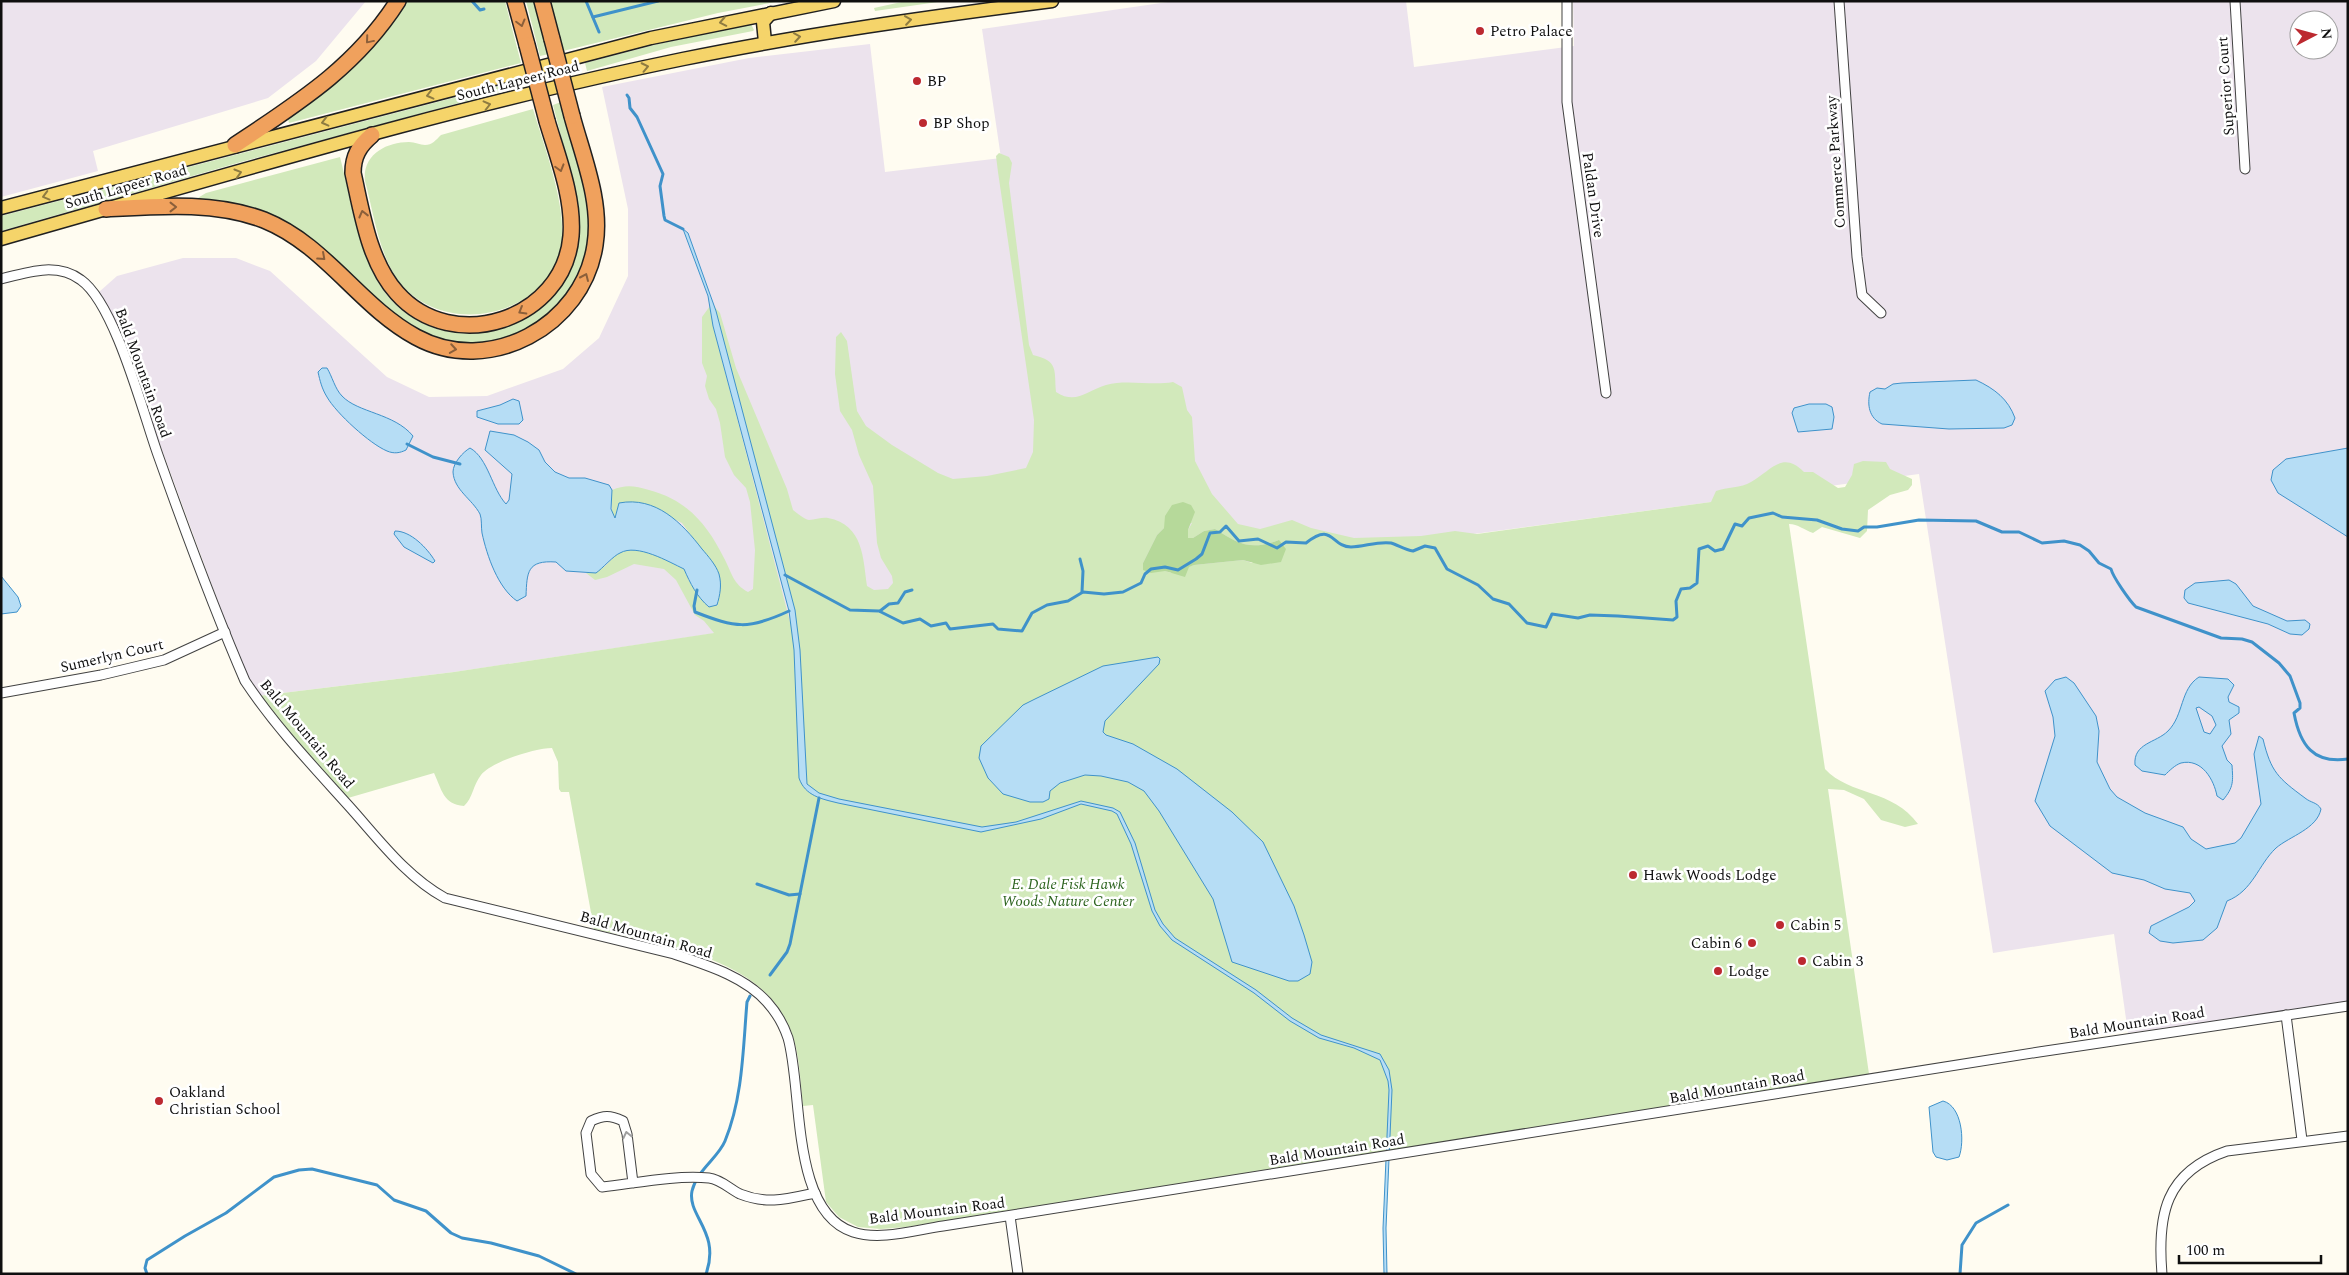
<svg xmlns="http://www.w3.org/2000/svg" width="2349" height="1275" font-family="Spectral,serif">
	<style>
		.industrial { fill: #ece3ed; fill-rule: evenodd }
		.green { fill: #d2e9bb; fill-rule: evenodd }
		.forest { fill: #b6d99a }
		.water { fill: #b6ddf5; stroke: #3f92ca; fill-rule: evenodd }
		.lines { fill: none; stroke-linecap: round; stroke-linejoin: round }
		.stream { stroke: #3f92ca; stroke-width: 3 }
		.minor-casing { stroke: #424242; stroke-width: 11 }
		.primary-casing { stroke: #202020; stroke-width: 15 }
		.motorway-casing { stroke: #202020; stroke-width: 18 }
		.minor { stroke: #fff; stroke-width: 9 }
		.primary { stroke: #f5d46a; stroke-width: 12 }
		.motorway { stroke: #f0a15d; stroke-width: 15 }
		.motorway-bridge-casing { stroke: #202020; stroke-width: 18; stroke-linecap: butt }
		.motorway-bridge { stroke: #f0a15d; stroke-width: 15 }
		.oneway { stroke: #8e7b41 }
		.oneway2 { stroke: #8b5f3a }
		.oneway3 { stroke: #9f9f9f }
		.poi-dot { fill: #bc2930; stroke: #fff; stroke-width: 2 }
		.labels { text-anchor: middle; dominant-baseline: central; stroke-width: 5; stroke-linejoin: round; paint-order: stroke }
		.poi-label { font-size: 15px; fill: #0f0f0f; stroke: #fff; text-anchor: start }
		.street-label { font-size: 15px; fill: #0f0f0f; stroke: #fff }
		.park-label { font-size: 15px; font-style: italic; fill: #2e6520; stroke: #fff }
	</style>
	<rect width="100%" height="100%" fill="#fffcf1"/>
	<!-- industrial -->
	<g class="industrial">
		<path d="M1,1H366L316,61L268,98L93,151L98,171L1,197Z"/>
		<path d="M1175,1H1406L1414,67L1574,46L1573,1H2348V1002L2128,1033L2114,934L1993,953L1919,474L1481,533L871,610L454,672L258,696L244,671L230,634L111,312L99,292L117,276L183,258H236L270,271L387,377L429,397L487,396L563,369L599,338L628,276V209L602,87L749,58L870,44L885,172L1001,158L982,29ZM2299,20H2329V50H2299Z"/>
	</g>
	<!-- green -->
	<g class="green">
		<path d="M405,1H505L521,63L289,123L287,116L317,97L348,71L364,55Z"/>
		<path d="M526,1H535L549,54L540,56Z"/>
		<path d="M550,1H781L718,13L563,51Z"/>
		<path d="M906,1H945L875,11L874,8Z"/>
		<path d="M751,24L754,30L753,31L671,47L587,71L585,63L658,44Z"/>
		<path d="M514,82L515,88L241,162L1,231V216Z"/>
		<path d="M561,102L587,195L591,226L587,256L575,285L557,308L522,334L479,345L435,340L399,320L312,242L196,199L206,193L340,157C352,203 360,270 395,304C452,359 546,332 574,262C581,243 580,222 578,202L553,105Z"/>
		<path d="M533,109C544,146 568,208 561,246C547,317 446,338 401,284C379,257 374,214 365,181C362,155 386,142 409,142C415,142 420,145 425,145C432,145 436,140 441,135Z"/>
		<path d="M999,153L1009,157L1012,163L1009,183L1029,345L1033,355C1059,361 1054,370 1056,392C1076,405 1086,391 1106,385C1127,379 1151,386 1173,382L1182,387L1187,410L1192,417L1195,461L1212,494L1238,524L1260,529L1292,520L1311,528L1354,538L1421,536L1455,531L1477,534L1711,502L1716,491C1727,487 1741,488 1751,482C1771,471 1782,450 1804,472H1813L1838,488L1845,487L1852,475L1854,464L1863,461L1886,462L1890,469L1912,479V485L1908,490L1890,495L1868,510L1867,531L1860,538L1822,527L1813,533C1804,530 1798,524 1789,524L1825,769C1850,796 1893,789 1918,824L1905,827L1881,820L1864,799L1844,790L1828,789L1869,1074L906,1227L881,1229L858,1227L839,1217L826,1202L813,1105L803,1106C800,1082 800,1054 791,1031C761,955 663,946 594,929L569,792H561L559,789L558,762L552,748C535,748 491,762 481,775C473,785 473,798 464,806C443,804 442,790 434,773L348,798L258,696L454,672L714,633L704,621L695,615L676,580L664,569L634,564L607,577L595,580L586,573C608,572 609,557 621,552C643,544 666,561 684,569L689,581L708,607L718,605L719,574L682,523L644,504L619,503L615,518L612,517V490C626,484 635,486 649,490C687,500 707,524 724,558C732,573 733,584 748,592L753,589L755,550L750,502L746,488L734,475L725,457L720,423L716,409L709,399L705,386L707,376L702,363V317L710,306L713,326L790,622L796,621L713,305L720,313L736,368L787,489L793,510C797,513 804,519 809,520C815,520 822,517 828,518C864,525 863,559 867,586L874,590L888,589L893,583L892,576L881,558L877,543L873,486L859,455L852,430L840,411L835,374L836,337L841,332L847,341L857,411L866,426L892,445L938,473L953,479L987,476L1026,468L1033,452L1034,420L998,172L996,156ZM1192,523L1188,530V538H1193L1204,531L1215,529C1239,544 1250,551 1279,540L1252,563L1243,560L1194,565L1171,573L1143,563L1157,535L1164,528Z"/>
	</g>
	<!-- forest -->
	<path class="forest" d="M1183,502L1191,505L1195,512L1188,530V538H1193L1204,531L1215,529C1239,544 1250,551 1279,540L1286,549L1281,562L1261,565L1243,560L1194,565L1189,567L1185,577L1165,571L1151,573L1143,570V563L1157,535L1164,528L1165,516L1172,505Z"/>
	<!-- water -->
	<g class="water">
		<path d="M683,229L688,233L716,311L795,610L800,650L807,784L819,793L839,799L982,827L1016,822L1081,801L1113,808L1120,812L1135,843L1155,910L1163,924L1175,938L1256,990L1292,1018L1321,1035L1380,1054L1389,1070L1392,1090L1386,1228L1387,1274H1384L1383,1228L1389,1090L1388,1081L1380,1060L1354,1048L1319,1038L1290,1021L1254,993L1172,940L1160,926L1152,911L1131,844L1117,814L1112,811L1081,804L1041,819L981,832L838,803C822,799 805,796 799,778L794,650L789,611L713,326L708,296Z"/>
		<path d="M322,368H327C332,376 335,389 342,396C358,413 394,413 413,436L406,450C400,453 394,454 387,451C370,444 336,413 327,397C322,389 320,381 318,372Z"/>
		<path d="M1976,380C1995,389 2008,399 2015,418L2012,425L2004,428L1949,429L1882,424C1869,418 1867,405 1870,392L1877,388L1885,389L1893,384L1902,383Z"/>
		<path d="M513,399L519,401L523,420L519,424H498L477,417V411L500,405Z"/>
		<path d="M1809,404H1826L1832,407L1834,417L1832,429L1798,432L1792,413L1794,408Z"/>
		<path d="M490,431L514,435L528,442L539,450L545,462L555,472L569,478H585L609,485L612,490L611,509L615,518L619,503C656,496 682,523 702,549C708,556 716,565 719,574C722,585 720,595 717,605L709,607C697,597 690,583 684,569C669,562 637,543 620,553C613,556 603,568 596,573L566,571L556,562C527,560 527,572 526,596L517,601C498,588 487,556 482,533C481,527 482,519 480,514C472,499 454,490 453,472C453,463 463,452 470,448C488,458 492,489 506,504L509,500L512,474L485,450Z"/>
		<path d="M2348,448V537L2278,493L2271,480L2273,470L2286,459Z"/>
		<path d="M395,531C411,531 427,548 435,561L433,563L404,547L394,534Z"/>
		<path d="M1,576L18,597L21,606L17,612L1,614Z"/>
		<path d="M2229,580L2236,584L2253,606L2287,621L2305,620L2310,624L2309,629L2302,635L2290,634L2268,624L2188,603L2184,598L2185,590L2195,583Z"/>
		<path d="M1158,657L1160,659L1159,664L1105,721L1103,732L1106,735L1133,744L1177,769L1232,812L1263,842L1294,906L1304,935L1312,962L1310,974L1298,981H1289L1232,962L1213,899L1159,811L1144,791L1128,782L1101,776L1085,775L1060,783L1050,791L1049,799L1043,802H1030L1003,794L988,778L979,758L981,746L1023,705L1035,699L1103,666Z"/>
		<path d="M2066,677L2074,683L2096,716L2099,731L2097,762L2110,789L2117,797L2145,813L2183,827L2191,839L2206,849L2235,843L2241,838L2261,804L2254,754L2259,736L2263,739C2271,772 2278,778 2305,798C2311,803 2317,802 2321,809C2317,829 2290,836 2276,848C2258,865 2253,891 2227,901L2217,928L2203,940L2173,943L2160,941L2149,933L2151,926L2189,907L2195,901L2190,893L2165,889L2144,880L2112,873L2050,826L2035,801L2055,736L2053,717L2045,691L2055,680Z"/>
		<path d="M2199,677L2228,679L2234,685L2228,697L2229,702L2239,707V713L2229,720L2231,734L2222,746L2227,760L2232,765C2233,781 2234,787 2223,800L2217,796C2214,780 2202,758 2181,763C2175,765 2169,771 2165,775L2142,771L2135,765C2133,743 2156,743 2168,731C2184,715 2180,689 2199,677ZM2199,707L2212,716L2216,725L2210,734L2204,732L2196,708Z"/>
		<path d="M1943,1101C1962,1106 1965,1141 1959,1157L1947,1160L1936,1157L1933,1152L1929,1107Z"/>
	</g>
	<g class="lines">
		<!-- stream -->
		<g class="stream">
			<path d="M472,1L480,10L484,9"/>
			<path d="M586,1L599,32"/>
			<path d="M593,17L658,1"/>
			<path d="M627,95L629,98L630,108L637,117L663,174L660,186L664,216L665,220L683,229"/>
			<path d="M407,444L433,457L460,464"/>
			<path d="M1080,559L1083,571L1082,592"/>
			<path d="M785,575L850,610L879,611L903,623L920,619L931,626L946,623L950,629L993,624L998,629L1022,631L1032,613L1047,605L1068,601L1083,592L1104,594L1123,592L1141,583L1145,574L1151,569L1165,567L1178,570L1196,559L1202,554L1210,533L1220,532L1226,526L1239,541L1258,539L1277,548L1286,542L1306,543C1333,521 1331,547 1351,547C1364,547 1377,541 1391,543C1398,545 1405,550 1413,551L1425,546L1435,548L1447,569L1478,585L1493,599L1509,604L1527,623L1546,627L1552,614L1578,618L1590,615L1618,616L1673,620L1677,617L1676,601L1681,589L1690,588L1697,583L1699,549L1708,546L1715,551L1723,549L1735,524L1742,526L1749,518L1773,513L1782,517L1817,520L1842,529L1858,531L1864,527H1877L1919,520L1976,521L2002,532H2019L2042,543L2064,541L2080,545L2089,551L2099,563L2111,569C2113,577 2129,600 2136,607L2221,638L2242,639L2252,642L2279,663L2290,676L2300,703V708L2294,713C2300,745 2313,764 2348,759"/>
			<path d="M697,590L694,606L695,612C736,628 748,630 789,611"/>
			<path d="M880,611L889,604L898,603L905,592L912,590"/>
			<path d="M757,884L789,895L800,894"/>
			<path d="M770,975L787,952L790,944L819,798"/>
			<path d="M147,1274L145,1268L147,1260L185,1236L226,1213L274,1177L299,1170L312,1169L377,1185L394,1200L426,1211L451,1233L462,1238L491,1243L539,1256L576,1274"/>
			<path d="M706,1274C721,1232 687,1216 692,1191C697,1170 718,1158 725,1141C743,1097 743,1048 747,1002L750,996"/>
			<path d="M1960,1274L1962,1245L1976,1223L2008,1205"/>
		</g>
		<defs>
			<g id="minor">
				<path d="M1567,1V102L1606,393"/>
				<path d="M1839,1L1857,257L1862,295L1881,313"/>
				<path d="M2235,1L2245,169"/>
				<path d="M1,279C28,272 57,262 81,280C115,304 143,413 158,455C185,531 213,607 245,681C275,726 311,764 347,804C377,837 405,876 445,898L674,954C706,965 744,976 767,1002C776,1012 784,1026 788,1038C803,1089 790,1212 853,1232C880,1241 915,1230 943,1226L2039,1052L2348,1006"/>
				<path d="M1,693L101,675L164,660L225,632"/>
				<path d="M2286,1015L2302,1140"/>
				<path d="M633,1183L627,1134L623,1121C610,1115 604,1115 591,1121L586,1133L591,1174L602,1187C637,1183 674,1175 709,1178C720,1179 730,1189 740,1194C768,1205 787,1199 815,1193"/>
				<path d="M1010,1216L1018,1274"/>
				<path d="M2162,1274C2157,1215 2165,1172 2227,1151L2348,1136"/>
			</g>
			<g id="primary">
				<path d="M765,42L763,22L771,13"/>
				<path d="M1,208L651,38L834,1"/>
				<path d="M1,239C227,175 453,106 683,59C805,34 928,17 1052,1"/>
			</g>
			<g id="motorway">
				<path d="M515,1L527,45"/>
				<path d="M542,1L552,39"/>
				<path d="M372,135C359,146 353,156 353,173C362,213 369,262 397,293C453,356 564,320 571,236C574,198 558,158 547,121"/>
				<path d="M235,145C298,103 356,67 398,1"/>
				<path d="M106,209C158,206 215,201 264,220C326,245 359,306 416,337C489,377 583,326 595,245C602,202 583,157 572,116"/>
			</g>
		</defs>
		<!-- minor casing -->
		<use href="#minor" class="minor-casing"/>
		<!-- primary casing -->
		<use href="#primary" class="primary-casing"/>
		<!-- motorway casing -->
		<use href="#motorway" class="motorway-casing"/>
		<!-- minor -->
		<use href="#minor" class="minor"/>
		<!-- primary -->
		<use href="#primary" class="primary"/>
		<!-- motorway -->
		<use href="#motorway" class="motorway"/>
		<defs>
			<g id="motorway-bridge">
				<path d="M552,39L572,116"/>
				<path d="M527,45L547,121"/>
			</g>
		</defs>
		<!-- motorway-bridge casing -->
		<use href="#motorway-bridge" class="motorway-bridge-casing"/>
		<!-- motorway-bridge -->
		<use href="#motorway-bridge" class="motorway-bridge"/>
	</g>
	<!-- one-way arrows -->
	<defs><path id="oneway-chevron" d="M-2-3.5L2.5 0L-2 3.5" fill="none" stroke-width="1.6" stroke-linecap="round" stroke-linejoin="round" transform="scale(1.25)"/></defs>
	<g class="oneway">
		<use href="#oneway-chevron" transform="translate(908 20) rotate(-8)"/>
		<use href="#oneway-chevron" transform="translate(723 22) rotate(169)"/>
		<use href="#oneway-chevron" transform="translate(797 37) rotate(-9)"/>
		<use href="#oneway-chevron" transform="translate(645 67) rotate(-12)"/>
		<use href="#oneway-chevron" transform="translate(430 95) rotate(166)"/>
		<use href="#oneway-chevron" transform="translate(487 105) rotate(-14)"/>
		<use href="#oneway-chevron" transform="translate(325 122) rotate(166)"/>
		<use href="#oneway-chevron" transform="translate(238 173) rotate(-16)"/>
		<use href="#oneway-chevron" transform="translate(46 196) rotate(165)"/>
	</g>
	<g class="oneway2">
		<use href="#oneway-chevron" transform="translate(521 23) rotate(75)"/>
		<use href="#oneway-chevron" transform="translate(369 40) rotate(130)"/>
		<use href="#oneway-chevron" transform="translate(560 168) rotate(74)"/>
		<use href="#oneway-chevron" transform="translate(173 207)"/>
		<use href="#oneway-chevron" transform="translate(363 214) rotate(-104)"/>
		<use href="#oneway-chevron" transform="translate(322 257) rotate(42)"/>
		<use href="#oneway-chevron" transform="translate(585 277) rotate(-66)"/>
		<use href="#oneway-chevron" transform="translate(522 311) rotate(150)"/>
		<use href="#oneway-chevron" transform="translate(453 349) rotate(9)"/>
	</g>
	<use class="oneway3" href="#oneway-chevron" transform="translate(627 1135) rotate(-103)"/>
	<!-- markers -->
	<g class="poi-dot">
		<circle cx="1480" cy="31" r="5"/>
		<circle cx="917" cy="81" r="5"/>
		<circle cx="923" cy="123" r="5"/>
		<circle cx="1633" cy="875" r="5"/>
		<circle cx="1780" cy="925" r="5"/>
		<circle cx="1752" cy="943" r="5"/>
		<circle cx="1802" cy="961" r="5"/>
		<circle cx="1718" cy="971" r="5"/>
		<circle cx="159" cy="1101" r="5"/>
	</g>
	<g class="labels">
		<!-- poi labels -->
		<g class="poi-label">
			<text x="1490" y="31">Petro Palace</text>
			<text x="927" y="81">BP</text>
			<text x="933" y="123">BP Shop</text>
			<text x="1643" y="875">Hawk Woods Lodge</text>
			<text x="1790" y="925">Cabin 5</text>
			<text x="1742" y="943" text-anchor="end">Cabin 6</text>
			<text x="1812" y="961">Cabin 3</text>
			<text x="1728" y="971">Lodge</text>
			<text x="169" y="1092">Oakland<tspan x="169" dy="17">Christian School</tspan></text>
		</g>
		<!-- street labels -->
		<g class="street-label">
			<text transform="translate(518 81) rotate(-14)">South Lapeer Road</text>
			<text transform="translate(2226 86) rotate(-94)">Superior Court</text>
			<text transform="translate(1836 162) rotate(-94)">Commerce Parkway</text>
			<text transform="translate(126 187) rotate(-16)">South Lapeer Road</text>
			<text transform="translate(1593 195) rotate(82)">Paldan Drive</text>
			<text transform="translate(143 373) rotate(70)">Bald Mountain Road</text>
			<text transform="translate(112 656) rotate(-13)">Sumerlyn Court</text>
			<text transform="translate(307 734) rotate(50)">Bald Mountain Road</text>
			<text transform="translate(646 935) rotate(16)">Bald Mountain Road</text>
			<text transform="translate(2137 1023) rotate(-9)">Bald Mountain Road</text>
			<text transform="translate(1737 1087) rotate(-10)">Bald Mountain Road</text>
			<text transform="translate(1337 1150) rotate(-9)">Bald Mountain Road</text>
			<text transform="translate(937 1211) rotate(-7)">Bald Mountain Road</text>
		</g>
		<!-- park labels -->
		<g class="park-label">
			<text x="1068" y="884">E. Dale Fisk Hawk<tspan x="1068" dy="17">Woods Nature Center</tspan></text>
		</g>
	</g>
	<!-- border -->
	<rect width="2349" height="1275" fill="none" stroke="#0f0f0f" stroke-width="5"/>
	<!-- north arrow -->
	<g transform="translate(2314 35) rotate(84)"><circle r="24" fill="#ffffff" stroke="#9f9f9f"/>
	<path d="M0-4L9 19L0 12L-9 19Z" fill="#bc2930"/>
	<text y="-8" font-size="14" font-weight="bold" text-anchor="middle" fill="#0f0f0f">N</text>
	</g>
	<!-- scale -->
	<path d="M2179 1255v8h142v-8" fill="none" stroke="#0f0f0f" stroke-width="2.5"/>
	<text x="2186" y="1255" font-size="15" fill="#0f0f0f" stroke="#ffffff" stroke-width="4" paint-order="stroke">100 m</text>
</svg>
